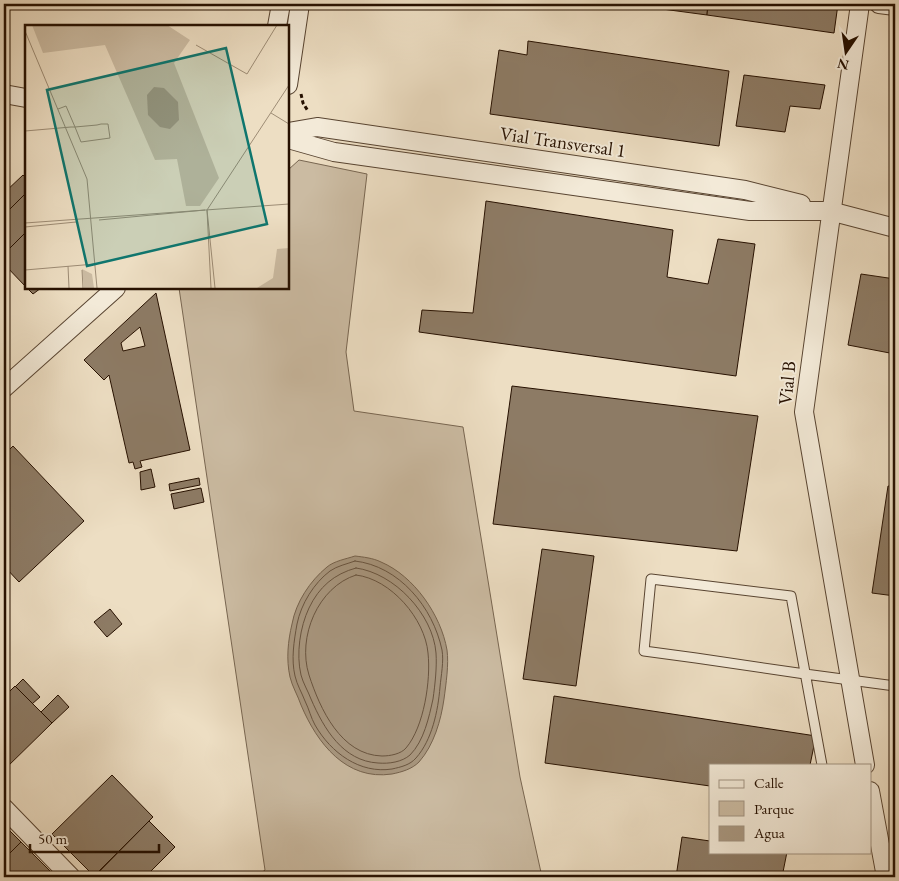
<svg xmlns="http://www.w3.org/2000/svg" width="899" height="881" font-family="'EB Garamond',serif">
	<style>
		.green { fill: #cbbba2; stroke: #786651 }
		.water { fill: #a99881; stroke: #75624d }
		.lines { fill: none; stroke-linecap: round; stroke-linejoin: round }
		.shore { stroke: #685440; stroke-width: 1 }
		.building { fill: #8d7b65; stroke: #261000; fill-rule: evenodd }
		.lane-casing { stroke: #584431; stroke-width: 11 }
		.street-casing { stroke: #584431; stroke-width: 20 }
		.path { stroke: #261000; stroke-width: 3; stroke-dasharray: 4 2.5; stroke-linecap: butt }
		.lane { stroke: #f3ead8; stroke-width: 9 }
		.street { stroke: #f3ead8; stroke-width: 18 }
		.labels { text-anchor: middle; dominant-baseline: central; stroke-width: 4; stroke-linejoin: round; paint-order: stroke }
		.street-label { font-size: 19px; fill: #261000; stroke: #f3ead8 }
		.inset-road { fill: none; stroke: #9d8c75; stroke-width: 1 }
		.view { fill: #0f766e; fill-opacity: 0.15; stroke: #0f766e; stroke-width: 2.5 }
		.inset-edge { fill: none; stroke: #261000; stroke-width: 2.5 }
	</style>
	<rect width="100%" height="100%" fill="#eddec3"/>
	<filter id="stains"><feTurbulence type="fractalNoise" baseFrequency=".004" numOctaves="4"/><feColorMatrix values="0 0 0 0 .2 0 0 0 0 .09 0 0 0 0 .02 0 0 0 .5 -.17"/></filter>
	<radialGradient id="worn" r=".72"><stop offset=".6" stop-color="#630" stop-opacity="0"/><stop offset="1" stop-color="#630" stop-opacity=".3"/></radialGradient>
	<!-- green -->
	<path class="green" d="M299,160L367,174L346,352L354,411L463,427L520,777L542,877H256L265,870L179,288H288V170Z"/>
	<!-- water -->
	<path class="water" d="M355,556C363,557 373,558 381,562C414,576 441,615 447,650C449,664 446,684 444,699C441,720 434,745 419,762C412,769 402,772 392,774C346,781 317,743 301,705C298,696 292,686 290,677C286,659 288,641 292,624C296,602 310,581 327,567C334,561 346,559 355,556Z"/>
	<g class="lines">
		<!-- shore -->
		<g class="shore">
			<path d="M355,561C399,566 433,607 442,650C444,661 441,676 440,687C438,711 432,740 416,758C410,765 401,767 392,769C360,774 331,753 315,725C311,718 309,709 305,701C302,693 297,685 295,676C291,659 294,641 297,624C301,604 314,583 330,571C337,566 347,564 355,561Z"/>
			<path d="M356,568C394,573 433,614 436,653C437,667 435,685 433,699C429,717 424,741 410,755C402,762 389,764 378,763C343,761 324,729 311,699C308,691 303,683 301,675C296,654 300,627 309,608C319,587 334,574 356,568Z"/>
			<path d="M356,575C391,579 425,619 428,653C431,680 424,727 406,748C401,754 390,756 382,756C341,755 320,709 309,675C297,637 318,587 356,575Z"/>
		</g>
	</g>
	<!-- building -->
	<g class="building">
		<path d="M625,4H708L707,15Z"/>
		<path d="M708,4H838L834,33L707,15Z"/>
		<path d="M528,41L729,71L719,146L490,114L499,50L527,55Z"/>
		<path d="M744,75L825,85L820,109L790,106L785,132L736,126Z"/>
		<path d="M23,175L26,178V193L4,215V193Z"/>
		<path d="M26,193V232L4,254V215Z"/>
		<path d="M486,201L673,230L667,277L708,284L718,239L755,244L736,376L419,332L422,310L473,313Z"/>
		<path d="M26,232V287L4,264V254Z"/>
		<path d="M861,274L895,279V354L848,345Z"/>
		<path d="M27,288H41L33,294Z"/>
		<path d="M156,293L190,450L140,461L142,467L135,469L133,462L129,463L109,375L104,380L84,360ZM140,327L145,346L123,351L121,343Z"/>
		<path d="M512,386L758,416L737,551L493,524Z"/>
		<path d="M13,446L84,521L19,582L4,566V455Z"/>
		<path d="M151,469L155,487L141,490L140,472Z"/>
		<path d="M199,478L200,485L170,491L169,484Z"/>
		<path d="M888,486L895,487V596L872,593Z"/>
		<path d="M201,488L204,502L174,509L171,494Z"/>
		<path d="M542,549L594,556L576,686L523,679Z"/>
		<path d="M110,609L122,624L107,637L94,622Z"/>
		<path d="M23,679L40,697L32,704L15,687Z"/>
		<path d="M15,686L52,723L5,769L4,697Z"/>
		<path d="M58,695L69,707L52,723L41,712Z"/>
		<path d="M554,696L816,736L810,765H710V786L545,763Z"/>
		<path d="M112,775L153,817L94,876L52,834Z"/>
		<path d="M149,821L175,847L145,877H94Z"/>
		<path d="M4,825L21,842L4,859Z"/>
		<path d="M682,837L710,841V852H787L782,877H676Z"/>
		<path d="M21,842L56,877H4V859Z"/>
	</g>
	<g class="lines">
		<defs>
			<path id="lane" d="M822,765L791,596L651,579L644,651L696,658L805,674L895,686"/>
			<g id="street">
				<path d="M860,4L804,412L865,765"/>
				<path d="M879,4L895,6"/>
				<path d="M277,26L281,4"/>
				<path d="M288,85L300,4"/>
				<path d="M4,94L26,98"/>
				<path d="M288,132L317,127L745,190L801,204"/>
				<path d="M288,139L334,152L750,211H830L895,228"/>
				<path d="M4,388L116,288"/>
				<path d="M870,791L886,877"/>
				<path d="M4,808L71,877"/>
			</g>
		</defs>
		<!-- lane casing -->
		<use href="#lane" class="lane-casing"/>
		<!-- street casing -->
		<use href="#street" class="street-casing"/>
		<!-- path -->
		<path class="path" d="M301,94L303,103L308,111"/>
		<!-- lane -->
		<use href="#lane" class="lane"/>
		<!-- street -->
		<use href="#street" class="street"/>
	</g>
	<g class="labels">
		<!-- street labels -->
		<g class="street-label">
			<text transform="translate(563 142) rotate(8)">Vial Transversal 1</text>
			<text transform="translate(787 383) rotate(-84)">Vial B</text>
		</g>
	</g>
	<!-- overview -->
	<g transform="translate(25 25)">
		<rect width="264" height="264" fill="#eddec3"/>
		<path d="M7,0H142L165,15L149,38L194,153L175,181H161L152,134L130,135L80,20L18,28ZM264,223V263H232L248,253L252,224ZM57,244L67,249L69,263H59Z" fill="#cbbba2"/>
		<path d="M129,62L139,63L153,77L154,95L145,104L135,102L123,90L122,70Z" fill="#a99881"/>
		<path class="inset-road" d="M0,6L62,154L72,263M171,20L222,49L252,0M246,88L264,99M0,106L46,102H50L72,100L76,99H83L85,113L56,117L50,102L41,81L33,84M182,185L190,263M74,195L180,185M0,198L264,179M0,202L51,197M43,241L44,263M0,245L70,239M57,245L58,263M186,263L182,185L264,60"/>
		<path class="view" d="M201,23L242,199L62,241L22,65Z"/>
		<rect width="264" height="264" class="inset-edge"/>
	</g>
	<!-- margin -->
	<rect width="899" height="881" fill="none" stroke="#eddec3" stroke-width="20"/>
	<rect x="5" y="5" width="889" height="871" fill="none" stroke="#261000" stroke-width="2.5"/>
	<rect x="10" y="10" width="879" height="861" fill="none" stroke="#261000"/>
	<!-- legend -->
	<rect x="709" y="764" width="162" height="90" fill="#f3ead8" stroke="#a19382"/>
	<rect x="719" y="780" width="25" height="8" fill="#f3ead8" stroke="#a19382"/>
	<text x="754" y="788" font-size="15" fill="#261000">Calle</text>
	<rect x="719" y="801" width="25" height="15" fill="#cbbba2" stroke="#a19382"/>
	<text x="754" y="814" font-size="15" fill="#261000">Parque</text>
	<rect x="719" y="826" width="25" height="15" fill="#a99881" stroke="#a19382"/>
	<text x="754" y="838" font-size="15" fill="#261000">Agua</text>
	<!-- north arrow -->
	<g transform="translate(846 52) rotate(193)" stroke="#f3ead8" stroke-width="4" paint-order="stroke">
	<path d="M0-4L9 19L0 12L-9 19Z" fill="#261000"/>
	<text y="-8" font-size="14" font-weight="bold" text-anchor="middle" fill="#261000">N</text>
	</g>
	<!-- scale -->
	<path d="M30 844v8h129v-8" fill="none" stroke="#261000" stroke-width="2.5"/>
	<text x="38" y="844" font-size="15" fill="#261000" stroke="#f3ead8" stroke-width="4" paint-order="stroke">50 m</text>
	<rect width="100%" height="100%" filter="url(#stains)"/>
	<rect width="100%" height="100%" fill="url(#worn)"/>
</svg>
